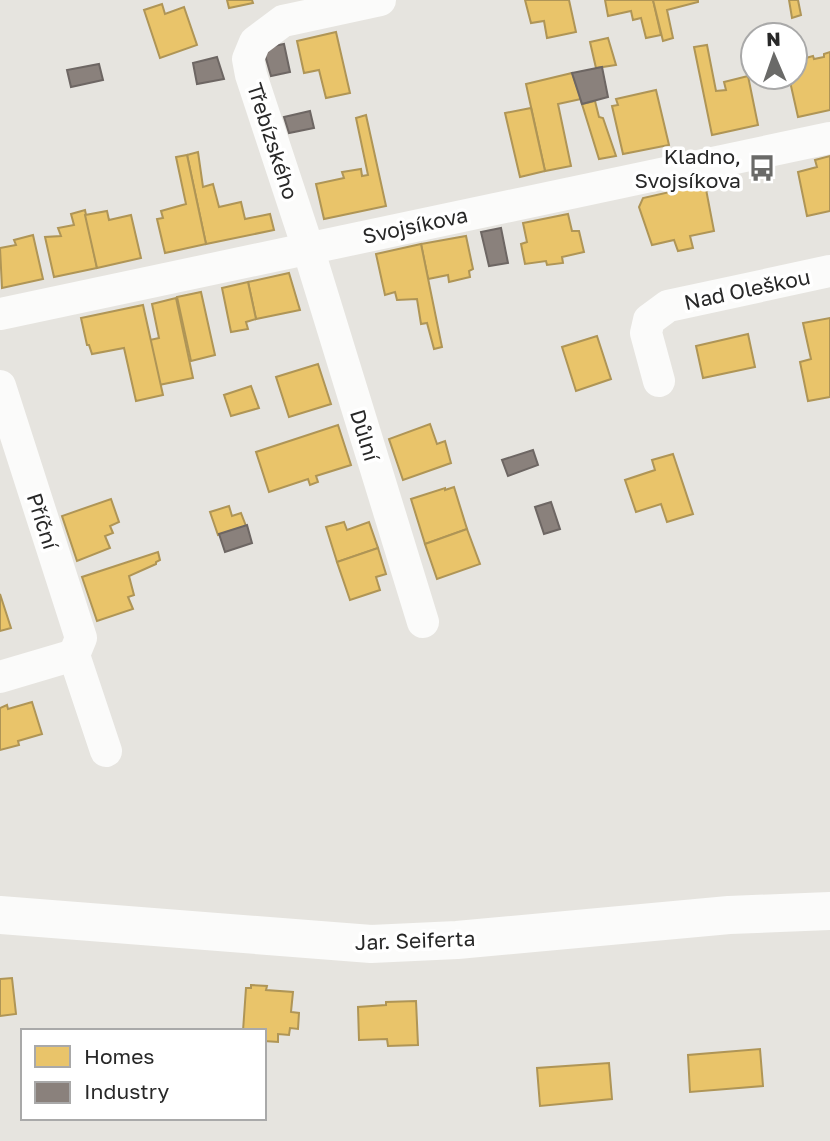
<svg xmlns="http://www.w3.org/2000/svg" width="830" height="1141" font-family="'Golos Text',sans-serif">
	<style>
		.homes { fill: #e9c46a; stroke: #af9556; stroke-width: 2 }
		.industry { fill: #8a817c; stroke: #6d6663; stroke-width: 2 }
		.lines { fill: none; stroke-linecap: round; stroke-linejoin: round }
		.street { stroke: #fbfbfa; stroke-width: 32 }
		.secondary { stroke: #fbfbfa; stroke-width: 38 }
		.labels { text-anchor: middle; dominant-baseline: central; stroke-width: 7; stroke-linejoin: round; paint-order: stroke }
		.street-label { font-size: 21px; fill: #282828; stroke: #fff }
		.poi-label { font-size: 21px; fill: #282828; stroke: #fff; text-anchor: end }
	</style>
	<rect width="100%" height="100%" fill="#e6e4df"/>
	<!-- homes -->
	<g class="homes">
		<path d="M227,0H252L253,3L229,8Z"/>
		<path d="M525,0H569L576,32L547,38L544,21L531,23Z"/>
		<path d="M605,0H653L661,35L646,38L641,18L633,20L631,11L608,16Z"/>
		<path d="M653,0H698V2L667,10L673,38L663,41Z"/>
		<path d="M789,0H798L801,15L792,18Z"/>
		<path d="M162,4L165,14L184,7L197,45L160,58L144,10Z"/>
		<path d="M336,32L350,93L326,98L319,70L304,73L297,41Z"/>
		<path d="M608,38L616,65L596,68L590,42Z"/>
		<path d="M707,45L716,91L726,90L724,82L748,76L758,125L712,135L694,47Z"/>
		<path d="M830,52V110L798,117L789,77H795V61L813,56L814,59L824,57V54Z"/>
		<path d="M572,73L581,99L558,104L571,166L545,171L526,84Z"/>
		<path d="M656,90L669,145L623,154L612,106L618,105L616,99Z"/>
		<path d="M581,101L582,104L595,101L599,117L603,118L616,156L599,159Z"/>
		<path d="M531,108L545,171L520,177L505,113Z"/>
		<path d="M366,115L386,206L324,219L316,184L344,178L342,172L361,169L362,176L368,175L356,118Z"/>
		<path d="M198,152L203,187L213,184L219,207L241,202L245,219L270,214L274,230L206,244L187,155Z"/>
		<path d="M187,155L206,244L165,253L157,219L163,218L161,211L186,204L176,157Z"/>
		<path d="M830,156V211L807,216L798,172L817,167L815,160Z"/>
		<path d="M705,184L714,231L690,236L693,248L678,251L674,240L652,245L639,207L643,198Z"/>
		<path d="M85,210L97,268L54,277L45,237L61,236L58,228L74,225L71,214Z"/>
		<path d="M107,211L109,220L131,215L141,258L97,268L85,215Z"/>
		<path d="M568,214L572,231H579L584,252L562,257L563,263L547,265L546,261L525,264L521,244L527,242L523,223Z"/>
		<path d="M33,235L43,279L2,288L0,248L16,245L14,240Z"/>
		<path d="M466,236L473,269L469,271L470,277L449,282L448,275L428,279L421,244Z"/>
		<path d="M421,244L442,347L434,349L427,323L421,324L417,299L397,300L395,292L385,295L376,254Z"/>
		<path d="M289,273L300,310L256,319L248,282Z"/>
		<path d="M248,282L256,319L246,322L248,329L231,332L222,288Z"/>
		<path d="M201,292L215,355L191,361L177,297Z"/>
		<path d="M176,298L193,378L159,385L150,340L159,338L152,304Z"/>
		<path d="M143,305L163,395L136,401L124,348L92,354L89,345H87L81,318Z"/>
		<path d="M830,318V397L808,401L800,362L811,359L803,323Z"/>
		<path d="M748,334L755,367L703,378L696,346Z"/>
		<path d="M597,336L611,379L576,391L562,347Z"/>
		<path d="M318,364L331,404L289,417L276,377Z"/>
		<path d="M251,386L259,408L231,416L224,395Z"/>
		<path d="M430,424L437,444L445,441L451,463L403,480L389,439Z"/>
		<path d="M338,425L351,465L316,476L318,482L310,485L308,479L269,492L256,452Z"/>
		<path d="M673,454L693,514L667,522L661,504L636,512L625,480L655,470L652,460Z"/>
		<path d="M454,487L467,529L425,544L411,499L445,488V490Z"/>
		<path d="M111,499L119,522L110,526L113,533L105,536L110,548L77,561L62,516Z"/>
		<path d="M229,506L232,516L241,513L246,526L218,535L210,512Z"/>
		<path d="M344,522L347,530L369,522L378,548L337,562L326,527Z"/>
		<path d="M467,529L480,564L437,579L425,544Z"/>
		<path d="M378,548L386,574L376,577L380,590L350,600L337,562Z"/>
		<path d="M158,552L160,560L156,562V564L129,576L134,595L128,597L133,609L97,621L82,577Z"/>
		<path d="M0,594L11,628L0,631Z"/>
		<path d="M32,702L42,734L18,741L19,745L0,750V708L7,705L8,709Z"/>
		<path d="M12,978L16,1014L0,1016V979Z"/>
		<path d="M251,985L267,986L266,990L293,992L291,1012L299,1013L298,1029L290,1028L289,1035L278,1034V1042L264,1041V1031H243L246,988H251Z"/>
		<path d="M416,1001L418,1045L388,1046L387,1039L359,1040L358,1007L386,1005V1002Z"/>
		<path d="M760,1049L763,1086L690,1092L688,1055Z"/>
		<path d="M609,1063L612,1099L540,1106L537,1068Z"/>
	</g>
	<!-- industry -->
	<g class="industry">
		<path d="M284,44L290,72L271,76L263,48Z"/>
		<path d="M217,57L224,79L197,84L193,63Z"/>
		<path d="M99,64L103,80L71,87L67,70Z"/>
		<path d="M602,67L608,97L582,104L572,73Z"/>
		<path d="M310,111L314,128L289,133L284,117Z"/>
		<path d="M501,228L508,263L489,266L481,232Z"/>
		<path d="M533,450L538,465L508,476L502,460Z"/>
		<path d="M551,502L560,529L544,534L535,507Z"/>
		<path d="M247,525L252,543L225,552L219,534Z"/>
	</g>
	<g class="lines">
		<!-- street -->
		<g class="street">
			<path d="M380,0L283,21L255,42L248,59L251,75L308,248L423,622"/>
			<path d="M0,314L830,138"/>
			<path d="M659,381L646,333L649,320L668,306L830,271"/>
			<path d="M0,386L81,638L74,655L106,751"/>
			<path d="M0,677L74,655"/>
		</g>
		<!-- secondary -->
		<path class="secondary" d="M0,915L371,944L457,940L729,915L830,911"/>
	</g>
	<!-- icons -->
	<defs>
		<symbol id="bus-bare" viewBox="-9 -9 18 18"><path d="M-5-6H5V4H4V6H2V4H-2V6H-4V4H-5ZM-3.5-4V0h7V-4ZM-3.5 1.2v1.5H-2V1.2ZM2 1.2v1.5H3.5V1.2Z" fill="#6a6a68" stroke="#fff" stroke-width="2.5" paint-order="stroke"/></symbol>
	</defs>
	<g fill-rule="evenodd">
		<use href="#bus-bare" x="743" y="149" width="38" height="38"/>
	</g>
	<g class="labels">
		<!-- street labels -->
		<g class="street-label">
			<text transform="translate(273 141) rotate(72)">Třebízského</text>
			<text transform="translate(415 225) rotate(-12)">Svojsíkova</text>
			<text transform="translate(747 289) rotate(-12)">Nad Oleškou</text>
			<text transform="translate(365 435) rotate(73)">Důlní</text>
			<text transform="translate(43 521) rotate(72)">Příční</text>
			<text transform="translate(415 940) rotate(-2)">Jar. Seiferta</text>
		</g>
		<!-- poi labels -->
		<g class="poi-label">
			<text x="741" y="156">Kladno,<tspan x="741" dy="24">Svojsíkova</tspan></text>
		</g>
	</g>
	<!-- legend -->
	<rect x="21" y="1029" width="245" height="91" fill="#ffffff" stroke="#a9a9a9" stroke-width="2"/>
	<rect x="35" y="1046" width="35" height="21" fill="#e9c46a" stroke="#a9a9a9" stroke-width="2"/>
	<text x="84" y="1064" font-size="21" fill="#282828">Homes</text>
	<rect x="35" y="1082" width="35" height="21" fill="#8a817c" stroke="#a9a9a9" stroke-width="2"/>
	<text x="84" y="1099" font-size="21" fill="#282828">Industry</text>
	<!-- north arrow -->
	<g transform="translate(774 56) rotate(358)"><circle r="33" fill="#ffffff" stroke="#a9a9a9" stroke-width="2"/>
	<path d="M0-5L12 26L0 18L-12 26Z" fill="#6a6a68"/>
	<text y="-10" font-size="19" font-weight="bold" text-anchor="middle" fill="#282828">N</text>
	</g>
</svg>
